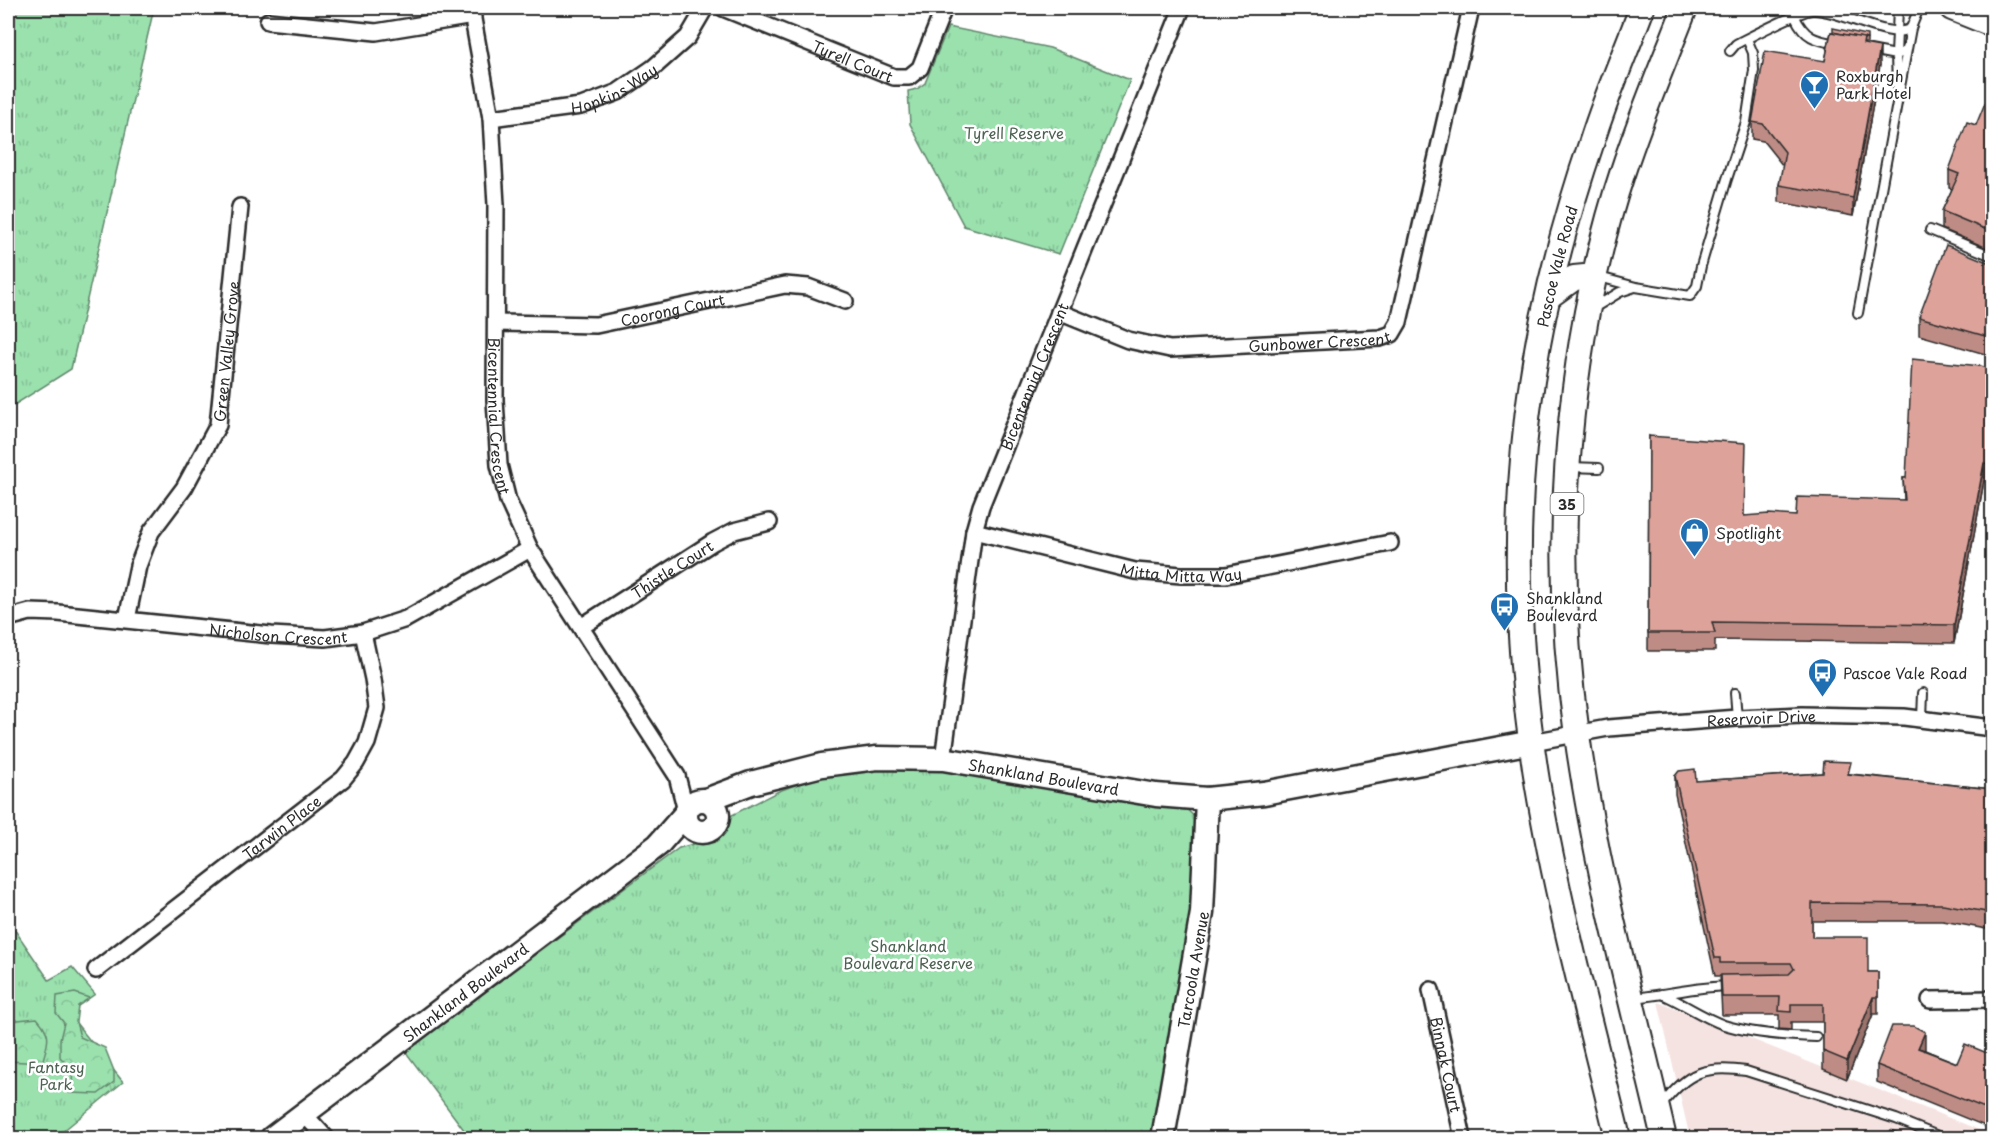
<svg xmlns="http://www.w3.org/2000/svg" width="2000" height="1146" font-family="'Playpen Sans',sans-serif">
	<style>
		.built { fill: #f5e3e1 }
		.grass { fill: url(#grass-tufts); stroke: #62866c; stroke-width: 1.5 }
		.forest { fill: url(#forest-crowns); stroke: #62866c; stroke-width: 1.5 }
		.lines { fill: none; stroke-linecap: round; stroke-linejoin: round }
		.lane-casing { stroke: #2b2b2b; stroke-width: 12 }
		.street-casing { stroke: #2b2b2b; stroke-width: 20 }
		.secondary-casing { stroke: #2b2b2b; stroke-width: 27 }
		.primary-casing { stroke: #2b2b2b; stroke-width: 28 }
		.lane { stroke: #fff; stroke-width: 8 }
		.street { stroke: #fff; stroke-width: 15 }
		.secondary { stroke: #fff; stroke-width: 22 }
		.primary { stroke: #fff; stroke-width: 24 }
		.wall { fill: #be8c85; stroke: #2b2b2b; stroke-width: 1.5 }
		.shaded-wall { fill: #9b726c; stroke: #2b2b2b; stroke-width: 1.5 }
		.building { fill: #dda39b; stroke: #2b2b2b; stroke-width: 1.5 }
		.labels { text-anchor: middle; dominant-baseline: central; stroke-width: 5; stroke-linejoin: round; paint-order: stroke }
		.shield { fill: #fff; stroke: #6b6b6b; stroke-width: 1.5 }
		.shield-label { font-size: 14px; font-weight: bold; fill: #2b2b2b }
		.street-label { font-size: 15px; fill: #2b2b2b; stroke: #fff }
		.poi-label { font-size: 15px; fill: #2b2b2b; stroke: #fff; text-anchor: start }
		.park-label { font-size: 15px; fill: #4c6252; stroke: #fff }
	</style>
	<defs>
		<pattern id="grass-tufts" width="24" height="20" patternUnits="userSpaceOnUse" patternTransform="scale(1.5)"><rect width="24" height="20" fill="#9ae1ae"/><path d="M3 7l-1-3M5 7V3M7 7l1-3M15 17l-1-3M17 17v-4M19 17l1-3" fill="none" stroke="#85c196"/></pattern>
		<pattern id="forest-crowns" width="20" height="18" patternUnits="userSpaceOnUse" patternTransform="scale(1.5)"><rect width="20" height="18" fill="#9ae1ae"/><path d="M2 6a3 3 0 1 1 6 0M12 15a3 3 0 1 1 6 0" fill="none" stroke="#85c196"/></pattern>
	</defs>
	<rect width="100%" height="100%" fill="#fff"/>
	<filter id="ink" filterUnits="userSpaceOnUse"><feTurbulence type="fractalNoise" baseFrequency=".0167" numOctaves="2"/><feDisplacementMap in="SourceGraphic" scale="12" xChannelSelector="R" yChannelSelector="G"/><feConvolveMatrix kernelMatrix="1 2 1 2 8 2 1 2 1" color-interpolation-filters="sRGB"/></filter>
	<g filter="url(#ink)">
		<!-- built -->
		<path class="built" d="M1658,1002L1992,1135V1138H1690Z"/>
		<!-- grass -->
		<g class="grass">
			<path d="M8,8H154L71,369L8,409Z"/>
			<path d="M948,27L1050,48L1130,80L1059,254L964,226L910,124L908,91L917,89L925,83Z"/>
			<path d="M877,767L939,770L1163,805C1181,806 1188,806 1198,823L1194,913L1154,1138H470L405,1051L679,848L714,838L732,815L779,791L827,773Z"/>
			<path d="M8,920L49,980L72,967L95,994L68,1013L123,1082L62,1132L67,1138H8Z"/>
		</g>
		<!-- forest -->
		<g class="forest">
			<path d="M75,993L89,998L78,1006L76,1022L80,1037L105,1048L114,1071V1082L98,1094L70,1093C75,1075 73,1070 60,1057V1039L64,1023L56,1013L57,996Z"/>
			<path d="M37,1018C53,1036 48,1042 42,1063L8,1061V1021Z"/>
		</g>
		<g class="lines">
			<defs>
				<g id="lane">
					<path d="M1795,17C1805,38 1815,40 1837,44"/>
					<path d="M1870,50L1896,55L1906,51"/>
					<path d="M1730,51L1736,44C1750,37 1801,10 1813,10C1840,9 1891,42 1911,28"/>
					<path d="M1897,85L1896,55L1898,8"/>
					<path d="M1930,230L1992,256"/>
					<path d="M1599,277L1636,287L1690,296L1697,286L1701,266L1727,179L1746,122L1754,70L1753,53L1747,39"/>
					<path d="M1592,309L1620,292L1635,287"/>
					<path d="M1858,313L1911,28L1919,8"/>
					<path d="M1570,467L1599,468"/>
					<path d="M1735,693L1737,718"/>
					<path d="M1922,719L1923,693"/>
					<path d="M1662,994C1683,1003 1702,1017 1724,1025C1753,1034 1786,1036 1816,1037"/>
					<path d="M1633,998C1666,995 1697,986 1731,986"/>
					<path d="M1662,1105C1687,1072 1706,1065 1746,1071L1896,1119L1943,1138"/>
				</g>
				<g id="street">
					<path id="s1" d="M471,8L491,118L496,205L495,400L499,465L508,501L530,549L677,776L686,811"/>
					<path id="s2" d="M723,8L894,77H909L920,68L944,8"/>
					<path d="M268,21L376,32L473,16"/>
					<path id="s3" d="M491,118L581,106L618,92L653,68L688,37L705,8"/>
					<path id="s4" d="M1059,312L1128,340L1170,349L1380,338L1392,334L1399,322L1471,8"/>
					<path id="s5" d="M496,323L596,325L785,285L808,287L845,301"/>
					<path id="s6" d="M974,531L1135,571L1181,575H1226L1390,543"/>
					<path id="s7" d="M8,618L30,612L58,613L271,635L325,638L363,633L406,619L530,549"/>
					<path id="s8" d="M127,619L138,566L151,532L184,488L218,425L240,207"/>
					<path id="s9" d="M581,627L713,542L734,531L769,522"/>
					<path id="s10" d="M1532,742L1608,728L1737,718L1802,715L1904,717L1992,728"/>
					<path id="s11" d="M943,759L974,531L981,506L1182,8"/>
					<path id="s12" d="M96,970L343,779L356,763L367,743L377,708L373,679L363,633"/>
					<path id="s13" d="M1431,990L1463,1138"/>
					<path d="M1930,1000L1992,999"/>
					<path d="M304,1114L326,1138"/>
				</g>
				<g id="secondary">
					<circle cx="702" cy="816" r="16"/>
					<path id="s14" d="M706,800L751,783L822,765L877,758L943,759L1156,795L1207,799L1264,793L1532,742"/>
					<path id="s15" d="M272,1138L658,845L686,813"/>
					<path id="s16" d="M1163,1138L1202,913L1207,799"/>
				</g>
				<g id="primary">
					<path d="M1952,8L1992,24"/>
					<path d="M1549,296L1574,278L1595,276"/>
					<path id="s17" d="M1618,1138C1590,1022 1558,905 1538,787C1516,654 1512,514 1532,381C1544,298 1566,217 1593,138C1607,94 1626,51 1642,8"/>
					<path d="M1664,1138C1633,1005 1596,871 1577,735C1557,596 1561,450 1587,312C1596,265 1608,216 1623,171C1641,116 1664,62 1685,8"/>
				</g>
			</defs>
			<!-- lane casing -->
			<use href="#lane" class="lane-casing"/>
			<!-- street casing -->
			<use href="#street" class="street-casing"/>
			<!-- secondary casing -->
			<use href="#secondary" class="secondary-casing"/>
			<!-- primary casing -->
			<use href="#primary" class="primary-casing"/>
			<!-- lane -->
			<use href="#lane" class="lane"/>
			<!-- street -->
			<use href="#street" class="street"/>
			<!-- secondary -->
			<use href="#secondary" class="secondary"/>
			<!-- primary -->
			<use href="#primary" class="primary"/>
		</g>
		<!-- wall -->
		<g class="wall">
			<path d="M1831,32L1867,39V43H1864V45L1880,65L1853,216L1779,202V185L1783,166L1763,141L1752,139V122L1825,61Z"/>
			<path d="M1992,106V250L1942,229V211L1952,189L1949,188V170L1976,125Z"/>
			<path d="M1992,264V356L1919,335V317Z"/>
			<path d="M1992,370V481H1984L1954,643L1715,640V651H1648L1649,436L1745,516H1796L1904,500L1903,478H1906Z"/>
			<path d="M1823,773L1851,774L1992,789V930L1943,921H1812V937L1868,972H1878V1014H1873L1847,1079L1823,1069V1022H1791V1030L1779,1029V1015H1722L1720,976H1715L1675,794V776L1696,781Z"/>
			<path d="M1925,1050L1957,1063L1992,1055V1129L1877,1082V1065Z"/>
		</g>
		<!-- shaded-wall -->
		<g class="shaded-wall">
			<path d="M1880,47V65L1853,216V198Z"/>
			<path d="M1984,463V481L1954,643V625Z"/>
			<path d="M1873,997V1014L1847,1079V1061Z"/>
			<path d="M1925,1032V1050L1918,1048Z"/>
		</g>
		<!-- building -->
		<g class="building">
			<path d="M1833,28L1867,35V39L1833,32Z"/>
			<path d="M1831,32L1864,38L1863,44L1880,47L1853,198L1779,185L1785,152L1763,124L1752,122L1765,51L1825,61Z"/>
			<path d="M1985,103L1992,106V232L1942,211L1959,174L1949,170L1967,122L1976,125Z"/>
			<path d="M1946,245L1992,264V338L1919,317Z"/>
			<path d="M1912,359L1981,366L1992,370V464L1984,463L1954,625L1712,622L1715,633H1648L1649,436L1746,443L1744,516L1769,514L1796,516L1797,497L1905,500L1903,478H1906Z"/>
			<path d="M1824,761L1851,762L1848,774L1992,789V913L1943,904L1812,903V937H1868V972H1878V997H1873L1847,1061L1823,1051V1004H1791V1012L1779,1011L1780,997H1722L1721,975L1789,974L1794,969L1791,963H1720V958H1715L1675,776L1679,771L1695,769L1696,781L1823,773Z"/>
			<path d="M1892,1026H1914L1925,1032L1918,1048L1957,1063L1965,1044L1992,1055V1111L1877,1065Z"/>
			<path d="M1890,1130L1911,1138H1886Z"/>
		</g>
	</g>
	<!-- icons -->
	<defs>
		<symbol id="bar-pin" viewBox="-11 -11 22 30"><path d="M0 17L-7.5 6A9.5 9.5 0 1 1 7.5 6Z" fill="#1f6fb2" stroke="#fff"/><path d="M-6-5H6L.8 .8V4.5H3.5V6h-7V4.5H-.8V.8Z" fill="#fff"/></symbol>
		<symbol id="shop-pin" viewBox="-11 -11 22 30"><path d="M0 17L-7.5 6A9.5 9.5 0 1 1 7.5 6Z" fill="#1f6fb2" stroke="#fff"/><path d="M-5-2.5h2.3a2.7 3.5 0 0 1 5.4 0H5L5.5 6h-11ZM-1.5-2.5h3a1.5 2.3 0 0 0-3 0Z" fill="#fff"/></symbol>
		<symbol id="bus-pin" viewBox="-11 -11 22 30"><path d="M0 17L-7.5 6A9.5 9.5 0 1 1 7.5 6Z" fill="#1f6fb2" stroke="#fff"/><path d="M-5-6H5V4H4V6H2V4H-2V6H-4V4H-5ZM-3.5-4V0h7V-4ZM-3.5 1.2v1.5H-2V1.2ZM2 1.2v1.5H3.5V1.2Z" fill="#fff"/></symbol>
	</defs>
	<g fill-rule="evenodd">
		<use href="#bar-pin" x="1798" y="68" width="33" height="45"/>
		<use href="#shop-pin" x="1678" y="516" width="33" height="45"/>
		<use href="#bus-pin" x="1488" y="590" width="33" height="45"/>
		<use href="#bus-pin" x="1806" y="656" width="33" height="45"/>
	</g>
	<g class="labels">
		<!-- shield labels -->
		<rect class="shield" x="1550.5" y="493" width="33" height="22" rx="4.5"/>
		<g class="shield-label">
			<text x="1567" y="504">35</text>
		</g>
		<!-- street labels -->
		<g class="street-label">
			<text stroke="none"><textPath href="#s2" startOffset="140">Tyrell Court</textPath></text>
			<text stroke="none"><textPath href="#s3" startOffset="128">Hopkins Way</textPath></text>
			<text stroke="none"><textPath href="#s17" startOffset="885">Pascoe Vale Road</textPath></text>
			<text stroke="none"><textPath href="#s5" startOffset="178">Coorong Court</textPath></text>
			<text stroke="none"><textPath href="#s4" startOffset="267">Gunbower Crescent</textPath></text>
			<text stroke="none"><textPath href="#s8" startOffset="291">Green Valley Grove</textPath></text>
			<text stroke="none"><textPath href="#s11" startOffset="396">Bicentennial Crescent</textPath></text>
			<text stroke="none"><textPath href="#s1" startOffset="410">Bicentennial Crescent</textPath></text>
			<text stroke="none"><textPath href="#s9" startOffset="108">Thistle Court</textPath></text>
			<text stroke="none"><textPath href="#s6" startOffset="212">Mitta Mitta Way</textPath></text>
			<text stroke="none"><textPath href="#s7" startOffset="272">Nicholson Crescent</textPath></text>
			<text stroke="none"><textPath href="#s10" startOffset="231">Reservoir Drive</textPath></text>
			<text stroke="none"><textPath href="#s14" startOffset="345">Shankland Boulevard</textPath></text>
			<text stroke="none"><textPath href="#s12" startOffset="234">Tarwin Place</textPath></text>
			<text stroke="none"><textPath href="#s16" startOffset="171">Tarcoola Avenue</textPath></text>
			<text stroke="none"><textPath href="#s15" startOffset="242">Shankland Boulevard</textPath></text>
			<text stroke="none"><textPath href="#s13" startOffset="76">Binnak Court</textPath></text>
		</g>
		<!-- poi labels -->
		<g class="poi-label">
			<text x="1836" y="75">Roxburgh<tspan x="1836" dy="17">Park Hotel</tspan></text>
			<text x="1716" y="532">Spotlight</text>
			<text x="1526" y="597">Shankland<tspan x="1526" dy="17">Boulevard</tspan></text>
			<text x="1843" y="672">Pascoe Vale Road</text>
		</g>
		<!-- park labels -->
		<g class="park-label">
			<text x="1014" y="132">Tyrell Reserve</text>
			<text x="908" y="945">Shankland<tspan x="908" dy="17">Boulevard Reserve</tspan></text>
			<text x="56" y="1066">Fantasy<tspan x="56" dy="17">Park</tspan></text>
		</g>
	</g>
	<!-- margin -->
	<rect width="2000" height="1146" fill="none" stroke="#fff" stroke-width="30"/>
	<rect x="15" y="15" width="1970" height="1116" fill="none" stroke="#2b2b2b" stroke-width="2" filter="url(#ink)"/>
</svg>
